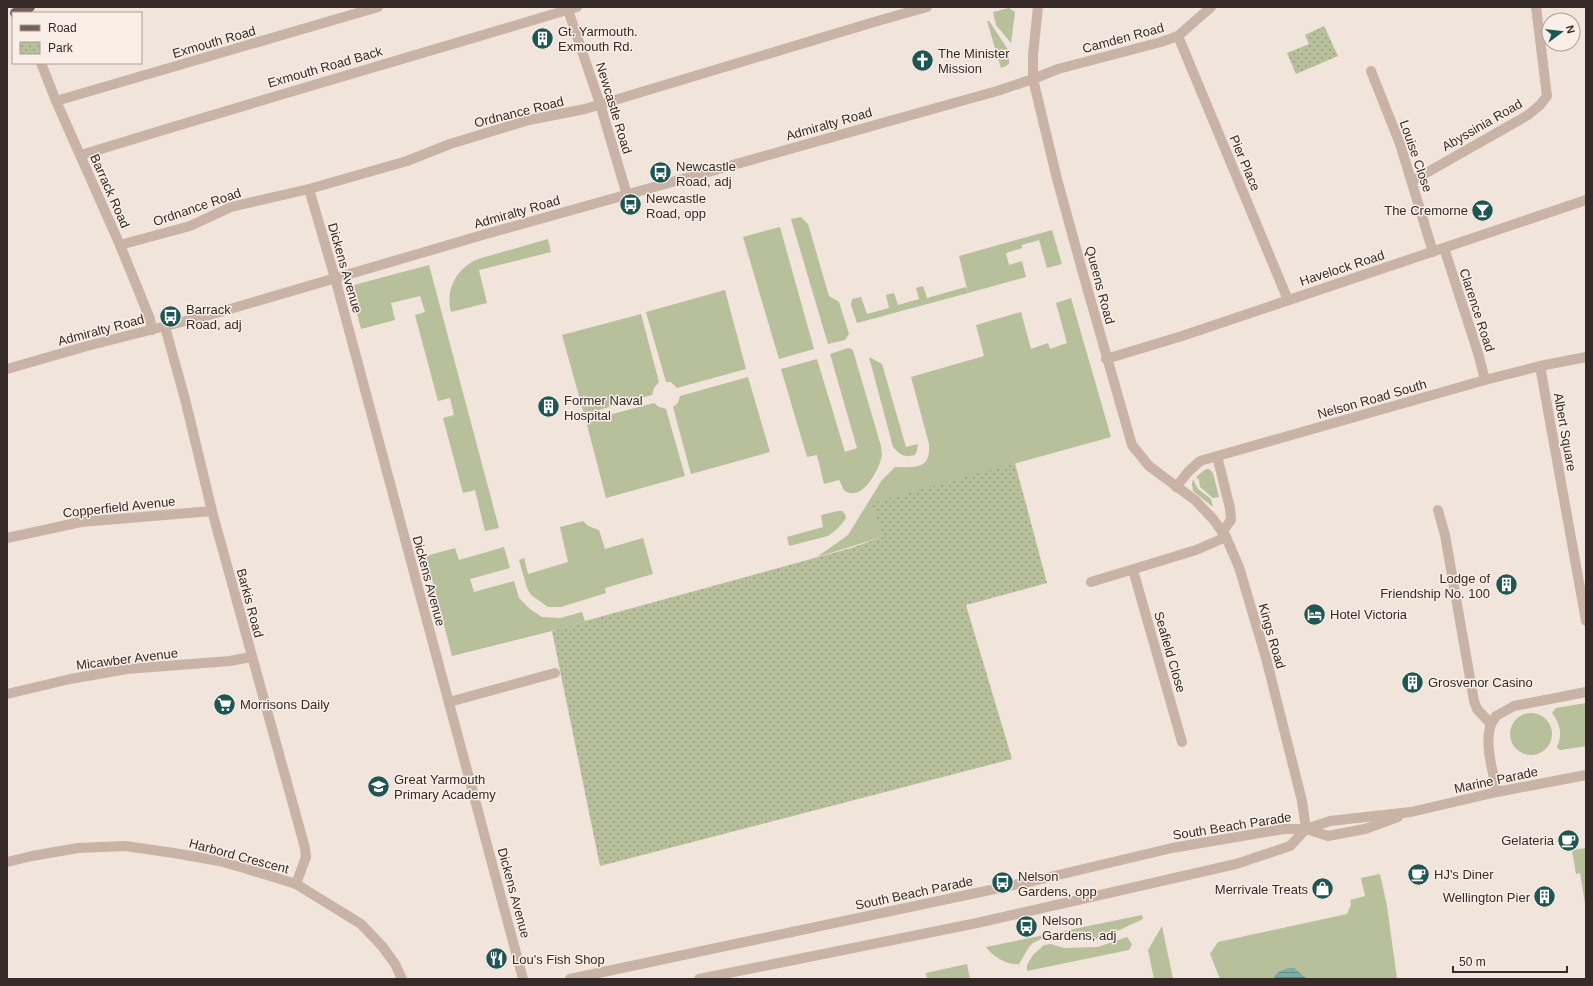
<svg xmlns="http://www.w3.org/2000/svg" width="1593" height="986" font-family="Arial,sans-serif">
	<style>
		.green { fill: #b7bf9b }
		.park { fill: url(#park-dots) }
		.water { fill: url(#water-rules) }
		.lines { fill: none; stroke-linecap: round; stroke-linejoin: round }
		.minor { stroke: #c9b3a7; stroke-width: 10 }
		.major { stroke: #776059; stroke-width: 10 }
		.labels { text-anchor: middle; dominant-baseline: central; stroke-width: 3; stroke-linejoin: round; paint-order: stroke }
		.poi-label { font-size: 13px; fill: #352a27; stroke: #f9efe7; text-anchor: start }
		.street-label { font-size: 13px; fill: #352a27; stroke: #f9efe7 }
	</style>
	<defs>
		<pattern id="park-dots" width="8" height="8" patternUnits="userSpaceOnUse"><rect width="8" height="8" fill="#b7bf9b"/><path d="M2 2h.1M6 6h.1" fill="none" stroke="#969b7e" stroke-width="1.8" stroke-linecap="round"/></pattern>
		<pattern id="water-rules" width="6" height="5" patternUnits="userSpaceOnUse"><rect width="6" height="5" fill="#7aadaa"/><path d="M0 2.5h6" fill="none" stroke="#658d8a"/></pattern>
	</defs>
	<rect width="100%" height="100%" fill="#f1e4db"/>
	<!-- green -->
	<g class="green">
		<path d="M1009,8L1015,12L1011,43L996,25L993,12Z"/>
		<path d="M987,21H989L1009,51V64L1006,66L1001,68Z"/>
		<path d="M801,217L808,224L829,296L839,302L849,334L845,340L828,344L791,219Z"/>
		<path d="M780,227L814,349L779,359L743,237Z"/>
		<path d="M1052,230L1062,264L1047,268L1039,240L1022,245V248L1006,253L1009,265L1022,261L1026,277L968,293L959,256Z"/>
		<path d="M548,239L551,252L479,270L487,303L451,312C445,289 457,268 478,259Z"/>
		<path d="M429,265L499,528L485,531L475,490L463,493L443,418L454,415L450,398L438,401L415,315L425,312L420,296L391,303L395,320L361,329L350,286Z"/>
		<path d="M923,286L927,298L966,287L968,293L857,323L851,305L852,299L861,297L867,314L889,308L886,295L894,293L898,305L919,299L916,288Z"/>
		<path d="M725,290L746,369L677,388L671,382H666L646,312Z"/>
		<path d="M1071,298L1111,437L873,503L882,537L817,557L848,535L882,480L895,467C914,467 931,471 929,444L911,377L984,356L976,325L1021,312L1031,349L1048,343L1050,349L1067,343L1056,303Z"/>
		<path d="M641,314L659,382L654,388L652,395L584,414L562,335Z"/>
		<path d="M848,348L852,349L854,354L881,446C881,450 883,455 881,459C878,471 862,502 845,491C842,488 841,483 839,480L824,484L817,455L807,457L781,369L817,359L845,452L857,448L830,354Z"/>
		<path d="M869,357L882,364L906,447L918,444L917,450L915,455C903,458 901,455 893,447Z"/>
		<path d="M748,377L770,452L691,474L673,407L678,403L680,396Z"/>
		<path d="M654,403L659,407L666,409L685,476L606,498L586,421Z"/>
		<path d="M1206,469H1209L1213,473L1219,497L1213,498L1200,487L1199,480L1196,477Z"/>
		<path d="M1193,479L1198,489L1211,499L1213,507L1193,491L1192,484Z"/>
		<path d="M838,511H842L845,514L846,518C841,526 835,531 828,536L789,546L787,537L823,527L821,515Z"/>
		<path d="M583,521L588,526L599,530L605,549L643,538L653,574L605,588L606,593L561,607H548L531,595L527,588L519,560L524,558L528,574L568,562L560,527Z"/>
		<path d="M504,547L510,568L470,579L474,592L514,581L519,598L530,609L542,617L560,618L582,612L585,621L552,631L452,656L426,556L455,548L459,560Z"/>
		<path d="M1586,703V746L1561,750L1558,749L1557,747C1563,735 1560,723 1552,713L1556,708Z"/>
		<circle cx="1531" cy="734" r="21"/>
		<path d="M1586,848V909L1580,873L1576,874L1572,850Z"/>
		<path d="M1380,874L1387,906L1397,979H1220L1210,954L1218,942L1347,914L1351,905L1350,900L1365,896L1361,878Z"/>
		<path d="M1142,915L1143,919L1102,938L1088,940L1049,938L1041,939L1033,943L1029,947L1019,964C1008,966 992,956 986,947Z"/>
		<path d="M1162,926L1173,979H1154L1148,950Z"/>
		<path d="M1127,937L1132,944L1129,950L1027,971V965L1033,955L1044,945L1051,944L1064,948L1098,947Z"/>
		<path d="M967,964L970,979H927L926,973Z"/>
	</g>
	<!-- park -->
	<g class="park">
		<path d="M1324,26L1338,56L1296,74L1287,53L1309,44L1305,35Z"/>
		<path d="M1015,463L1047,583L966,605L1012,759L600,866L552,631L585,621L851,548L882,537L872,503Z"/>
	</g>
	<!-- water -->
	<path class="water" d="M1288,968H1294L1305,977L1306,979H1275L1274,976L1280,971Z"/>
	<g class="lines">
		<!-- minor -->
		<g class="minor">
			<path d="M567,7L600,104L627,195"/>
			<path d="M1038,7L1033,55V79L1057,179L1084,277L1132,445L1149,466L1195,500L1213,519L1226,537L1239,567L1266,658L1302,801L1306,829"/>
			<path d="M1178,36L1288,300"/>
			<path d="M41,63L56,101L120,245L150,319L152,330"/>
			<path d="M1371,71L1400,144L1433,252"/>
			<path d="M56,101L378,7"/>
			<path d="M81,155C246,104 411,57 577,7"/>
			<path d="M1412,181L1528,115L1540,105L1547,96L1536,7"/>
			<path d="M309,189L335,278L523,979"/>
			<path d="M120,245L190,226L231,207L309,189L407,161L450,144L529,120L585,109L874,22L927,7"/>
			<path d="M1444,248L1478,353L1485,380"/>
			<path d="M165,327L185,399L212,511L305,848L306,857L296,884"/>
			<path d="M1106,359L1182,336L1586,200"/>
			<path d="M1540,366L1586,621"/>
			<path d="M7,369L87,346L213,314L486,234L997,91L1033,79L1058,69L1161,42L1178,36L1211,7"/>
			<path d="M1217,456L1230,508L1231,520L1222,532"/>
			<path d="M1176,487L1188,472L1200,461L1485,380L1540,366L1586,357"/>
			<path d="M1438,510L1445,535L1474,701L1477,709L1491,724C1484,745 1493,771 1497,792"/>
			<path d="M7,538L81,522L212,511"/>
			<path d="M1133,570L1182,742"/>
			<path d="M1091,582L1196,550L1226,537"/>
			<path d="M7,694L70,679L127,669L230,661L251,657"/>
			<path d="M449,702L555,673"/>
			<path d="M1491,724L1496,716L1514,706L1586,692"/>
			<path d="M7,862L32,856L78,848L125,846L174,853L219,861L244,868L296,884L361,924L382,946L395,964L402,979"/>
			<path d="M570,979L1033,881L1172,848L1284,829H1306L1328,836L1365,829L1398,817"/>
			<path d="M699,979L977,923L1236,864L1290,846L1306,829L1330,821L1411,812L1497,792L1586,775"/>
		</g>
		<!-- major -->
		<path class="major" d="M15,13L30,7"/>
	</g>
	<!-- icons -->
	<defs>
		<symbol id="building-disc" viewBox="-11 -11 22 22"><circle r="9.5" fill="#1e5653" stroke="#f9efe7"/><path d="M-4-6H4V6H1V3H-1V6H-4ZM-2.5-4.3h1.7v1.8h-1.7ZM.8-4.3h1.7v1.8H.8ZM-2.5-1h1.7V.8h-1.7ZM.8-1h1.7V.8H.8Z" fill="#fff"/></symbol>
		<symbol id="church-disc" viewBox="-11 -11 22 22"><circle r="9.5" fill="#1e5653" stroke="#f9efe7"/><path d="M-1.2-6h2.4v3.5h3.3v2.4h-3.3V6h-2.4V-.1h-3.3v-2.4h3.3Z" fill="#fff"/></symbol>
		<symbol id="bus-disc" viewBox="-11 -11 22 22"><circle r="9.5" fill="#1e5653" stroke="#f9efe7"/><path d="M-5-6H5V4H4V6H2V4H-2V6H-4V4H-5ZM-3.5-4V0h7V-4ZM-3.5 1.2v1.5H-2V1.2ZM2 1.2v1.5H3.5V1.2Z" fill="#fff"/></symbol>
		<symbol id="bar-disc" viewBox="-11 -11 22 22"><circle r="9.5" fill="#1e5653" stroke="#f9efe7"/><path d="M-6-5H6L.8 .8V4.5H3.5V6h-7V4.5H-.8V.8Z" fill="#fff"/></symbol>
		<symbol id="hotel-disc" viewBox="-11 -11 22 22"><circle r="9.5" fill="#1e5653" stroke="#f9efe7"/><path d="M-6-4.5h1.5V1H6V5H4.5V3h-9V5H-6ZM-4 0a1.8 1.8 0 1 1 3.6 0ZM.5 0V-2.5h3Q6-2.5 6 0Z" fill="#fff"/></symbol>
		<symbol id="supermarket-disc" viewBox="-11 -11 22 22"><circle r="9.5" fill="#1e5653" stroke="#f9efe7"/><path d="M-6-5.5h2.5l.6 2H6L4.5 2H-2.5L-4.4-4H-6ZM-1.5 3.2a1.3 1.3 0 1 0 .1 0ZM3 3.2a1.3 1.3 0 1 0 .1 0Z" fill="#fff"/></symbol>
		<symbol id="school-disc" viewBox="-11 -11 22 22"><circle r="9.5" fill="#1e5653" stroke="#f9efe7"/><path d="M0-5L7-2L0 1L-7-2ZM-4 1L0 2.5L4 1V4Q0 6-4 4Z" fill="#fff"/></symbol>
		<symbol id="cafe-disc" viewBox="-11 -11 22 22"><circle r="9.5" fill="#1e5653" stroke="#f9efe7"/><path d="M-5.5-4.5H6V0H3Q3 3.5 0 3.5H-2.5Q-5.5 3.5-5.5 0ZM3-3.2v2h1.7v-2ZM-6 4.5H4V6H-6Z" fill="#fff"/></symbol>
		<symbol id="shop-disc" viewBox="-11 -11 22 22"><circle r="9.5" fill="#1e5653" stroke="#f9efe7"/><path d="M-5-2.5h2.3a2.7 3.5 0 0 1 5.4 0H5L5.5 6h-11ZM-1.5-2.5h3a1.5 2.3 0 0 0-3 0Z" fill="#fff"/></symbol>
		<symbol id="restaurant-disc" viewBox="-11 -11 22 22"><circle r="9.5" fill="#1e5653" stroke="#f9efe7"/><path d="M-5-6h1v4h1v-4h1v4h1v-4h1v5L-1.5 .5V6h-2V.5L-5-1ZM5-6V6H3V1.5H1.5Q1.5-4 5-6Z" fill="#fff"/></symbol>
	</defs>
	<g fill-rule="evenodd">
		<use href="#building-disc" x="530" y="26" width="25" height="25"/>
		<use href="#church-disc" x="910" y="48" width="25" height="25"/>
		<use href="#bus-disc" x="648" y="160" width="25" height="25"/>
		<use href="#bus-disc" x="618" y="192" width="25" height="25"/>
		<use href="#bar-disc" x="1470" y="198" width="25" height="25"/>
		<use href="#bus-disc" x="158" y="304" width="25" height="25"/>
		<use href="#building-disc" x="536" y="394" width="25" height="25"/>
		<use href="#building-disc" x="1494" y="572" width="25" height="25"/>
		<use href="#hotel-disc" x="1302" y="602" width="25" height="25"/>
		<use href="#building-disc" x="1400" y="670" width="25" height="25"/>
		<use href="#supermarket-disc" x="212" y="692" width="25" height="25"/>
		<use href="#school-disc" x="366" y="774" width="25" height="25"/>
		<use href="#cafe-disc" x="1556" y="828" width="25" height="25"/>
		<use href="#cafe-disc" x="1406" y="862" width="25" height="25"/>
		<use href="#bus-disc" x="990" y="870" width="25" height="25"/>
		<use href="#shop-disc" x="1310" y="876" width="25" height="25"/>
		<use href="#building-disc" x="1532" y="884" width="25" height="25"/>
		<use href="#bus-disc" x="1014" y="914" width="25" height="25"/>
		<use href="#restaurant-disc" x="484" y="946" width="25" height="25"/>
	</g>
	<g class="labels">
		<!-- poi labels -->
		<g class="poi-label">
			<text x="558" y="31">Gt. Yarmouth.<tspan x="558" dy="15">Exmouth Rd.</tspan></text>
			<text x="938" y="53">The Minister<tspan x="938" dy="15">Mission</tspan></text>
			<text x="676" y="166">Newcastle<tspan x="676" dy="15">Road, adj</tspan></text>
			<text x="646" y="198">Newcastle<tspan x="646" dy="15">Road, opp</tspan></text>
			<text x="1468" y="210" text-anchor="end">The Cremorne</text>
			<text x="186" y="309">Barrack<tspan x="186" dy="15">Road, adj</tspan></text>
			<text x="564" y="400">Former Naval<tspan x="564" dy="15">Hospital</tspan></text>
			<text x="1490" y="578" text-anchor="end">Lodge of<tspan x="1490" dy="15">Friendship No. 100</tspan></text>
			<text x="1330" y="614">Hotel Victoria</text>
			<text x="1428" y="682">Grosvenor Casino</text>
			<text x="240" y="704">Morrisons Daily</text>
			<text x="394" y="779">Great Yarmouth<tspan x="394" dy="15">Primary Academy</tspan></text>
			<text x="1554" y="840" text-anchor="end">Gelateria</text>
			<text x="1434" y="874">HJ's Diner</text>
			<text x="1018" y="876">Nelson<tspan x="1018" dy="15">Gardens, opp</tspan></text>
			<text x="1308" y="889" text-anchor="end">Merrivale Treats</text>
			<text x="1530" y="897" text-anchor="end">Wellington Pier</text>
			<text x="1042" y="920">Nelson<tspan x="1042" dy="15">Gardens, adj</tspan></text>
			<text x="512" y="959">Lou's Fish Shop</text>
		</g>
		<!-- street labels -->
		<g class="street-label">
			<text transform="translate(1123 38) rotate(-15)">Camden Road</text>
			<text transform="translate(214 42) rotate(-16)">Exmouth Road</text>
			<text transform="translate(325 67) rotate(-16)">Exmouth Road Back</text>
			<text transform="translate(614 108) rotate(73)">Newcastle Road</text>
			<text transform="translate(519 112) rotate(-14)">Ordnance Road</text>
			<text transform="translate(829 124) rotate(-16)">Admiralty Road</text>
			<text transform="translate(1482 125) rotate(-30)">Abyssinia Road</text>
			<text transform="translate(1416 156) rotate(71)">Louise Close</text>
			<text transform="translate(1245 163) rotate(67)">Pier Place</text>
			<text transform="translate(110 191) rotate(66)">Barrack Road</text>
			<text transform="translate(197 207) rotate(-19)">Ordnance Road</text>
			<text transform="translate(517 212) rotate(-16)">Admiralty Road</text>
			<text transform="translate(345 268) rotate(74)">Dickens Avenue</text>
			<text transform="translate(1342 268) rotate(-18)">Havelock Road</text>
			<text transform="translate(1100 285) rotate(75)">Queens Road</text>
			<text transform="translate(1477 310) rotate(72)">Clarence Road</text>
			<text transform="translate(101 330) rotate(-15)">Admiralty Road</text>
			<text transform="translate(1372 399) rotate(-16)">Nelson Road South</text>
			<text transform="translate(1565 432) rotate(80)">Albert Square</text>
			<text transform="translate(119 507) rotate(-6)">Copperfield Avenue</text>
			<text transform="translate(429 581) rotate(75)">Dickens Avenue</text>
			<text transform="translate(250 603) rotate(75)">Barkis Road</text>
			<text transform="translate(1272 636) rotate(74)">Kings Road</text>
			<text transform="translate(1170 652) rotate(74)">Seafield Close</text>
			<text transform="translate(127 659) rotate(-7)">Micawber Avenue</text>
			<text transform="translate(1496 780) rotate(-12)">Marine Parade</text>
			<text transform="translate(1232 826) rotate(-9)">South Beach Parade</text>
			<text transform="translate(239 856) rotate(15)">Harbord Crescent</text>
			<text transform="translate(514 893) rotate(75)">Dickens Avenue</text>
			<text transform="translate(914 893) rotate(-12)">South Beach Parade</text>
		</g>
	</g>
	<!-- border -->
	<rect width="1593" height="986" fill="none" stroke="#352a27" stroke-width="16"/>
	<!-- legend -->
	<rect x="12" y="12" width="130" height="52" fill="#f9efe7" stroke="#aba09a"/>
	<rect x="20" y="25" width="20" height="6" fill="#776059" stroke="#aba09a"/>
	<text x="48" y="32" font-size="12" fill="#352a27">Road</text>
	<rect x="20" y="42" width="20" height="12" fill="url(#park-dots)" stroke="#aba09a"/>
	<text x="48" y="52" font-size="12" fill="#352a27">Park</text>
	<!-- north arrow -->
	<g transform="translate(1561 32) rotate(75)"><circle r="19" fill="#f9efe7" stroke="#aba09a"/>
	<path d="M0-3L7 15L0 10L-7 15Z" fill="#1e5653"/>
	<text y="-6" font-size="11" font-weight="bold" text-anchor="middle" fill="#352a27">N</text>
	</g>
	<!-- scale -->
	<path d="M1453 966v6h114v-6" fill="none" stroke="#352a27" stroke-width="2"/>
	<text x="1459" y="966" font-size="12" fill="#352a27" stroke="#f9efe7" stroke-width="3" paint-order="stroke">50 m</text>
</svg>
